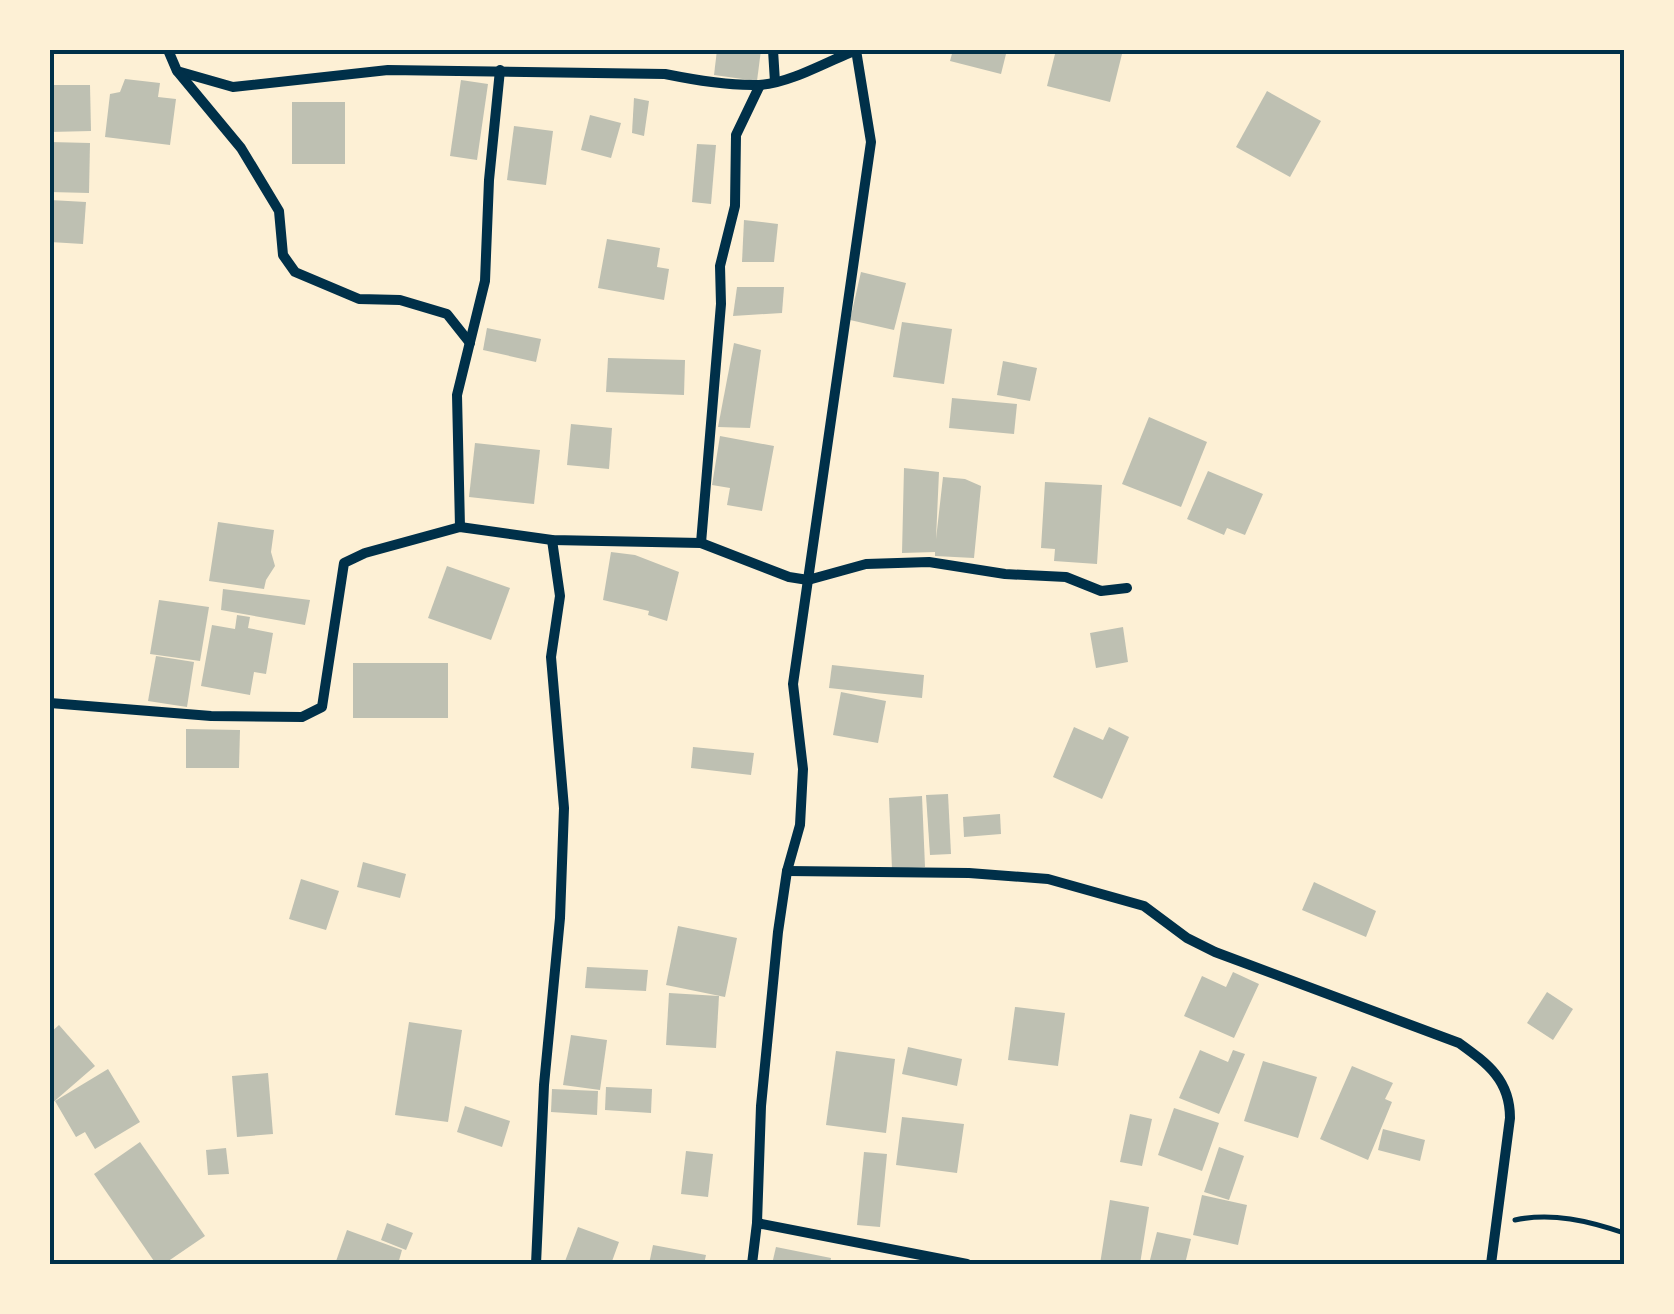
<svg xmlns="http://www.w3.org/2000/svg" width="1674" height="1314" font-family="'Golos Text',sans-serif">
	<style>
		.building { fill: #bec0b2 }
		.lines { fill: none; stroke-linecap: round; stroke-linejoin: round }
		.path { stroke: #003049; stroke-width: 5 }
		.minor { stroke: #003049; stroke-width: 10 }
		.neatline { fill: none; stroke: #003049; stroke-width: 4 }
	</style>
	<rect width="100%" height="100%" fill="#fdf0d5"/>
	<!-- building -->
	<g class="building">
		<path d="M717,50H761L757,81L714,75Z"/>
		<path d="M953,50H1007L1001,74L950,61Z"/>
		<path d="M1056,50H1123L1110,102L1047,86Z"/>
		<path d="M125,79L160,83L158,97L176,99L170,145L105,137L110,94L120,92Z"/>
		<path d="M461,80L488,84L477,160L450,156Z"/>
		<path d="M50,85H90L91,131L50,132Z"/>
		<path d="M1267,91L1321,121L1290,177L1236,147Z"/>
		<path d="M634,98L649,101L644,136L632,133Z"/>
		<rect x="292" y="102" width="53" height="62"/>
		<path d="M590,115L621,123L611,158L581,150Z"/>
		<path d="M514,126L553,131L546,185L507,180Z"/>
		<path d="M50,142L90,143L89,193L50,192Z"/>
		<path d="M697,144L716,145L711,204L692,202Z"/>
		<path d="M50,200L86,202L83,244L50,242Z"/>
		<path d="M744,220L778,224L774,262H742Z"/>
		<path d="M607,239L660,248L657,267L669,269L664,300L598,288Z"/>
		<path d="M861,272L906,283L894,330L850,320Z"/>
		<path d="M737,287H784L782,313L733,316Z"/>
		<path d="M902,322L952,329L944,384L893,377Z"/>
		<path d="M487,328L541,339L536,362L483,350Z"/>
		<path d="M734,343L761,350L750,428L718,427Z"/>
		<path d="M608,358L685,360L684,395L606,392Z"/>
		<path d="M1003,361L1037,368L1030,401L997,395Z"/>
		<path d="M952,398L1017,404L1014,434L949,428Z"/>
		<path d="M1149,417L1207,442L1181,507L1122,484Z"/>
		<path d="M571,424L612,428L609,469L567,465Z"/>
		<path d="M720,436L774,446L762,511L727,505L730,488L712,485Z"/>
		<path d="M475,443L540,450L534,504L469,497Z"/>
		<path d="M904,468L939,472L936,539L943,477L965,479L981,486L974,558L935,556V552L902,553Z"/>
		<path d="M1208,471L1263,494L1245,535L1227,528L1224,535L1187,519Z"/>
		<path d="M1045,482L1102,485L1097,564L1054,561L1055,549L1041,548Z"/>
		<path d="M218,522L274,530L271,552L275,566L266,580L264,589L209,581Z"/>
		<path d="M611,552L635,555L679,572L667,621L648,615L649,611L603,600Z"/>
		<path d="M447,566L510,588L491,640L428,618Z"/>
		<path d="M223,589L310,600L305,625L221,610Z"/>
		<path d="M159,600L209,607L200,661L150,654Z"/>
		<path d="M237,615L250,617L248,628L273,633L266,674L254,672L250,695L201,686L212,625L235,629Z"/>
		<path d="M1123,627L1128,662L1096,668L1090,633Z"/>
		<path d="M156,656L194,662L187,707L148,701Z"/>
		<rect x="353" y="663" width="95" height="55"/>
		<path d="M832,665L924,675L922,698L829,688Z"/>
		<path d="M841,692L886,701L878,743L833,735Z"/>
		<path d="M1074,727L1103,740L1109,727L1129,737L1102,799L1053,777Z"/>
		<path d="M186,729L240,730L239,768H186Z"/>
		<path d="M693,747L754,753L751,775L691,768Z"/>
		<path d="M948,794L951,854L930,855L926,795Z"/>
		<path d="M922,796L925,867L892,869L889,798Z"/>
		<path d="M1000,814L1001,834L964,837L963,817Z"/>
		<path d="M363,862L406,874L400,898L357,887Z"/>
		<path d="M301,879L339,891L326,930L289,919Z"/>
		<path d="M1314,882L1376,911L1366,937L1302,910Z"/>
		<path d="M678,926L737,938L725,997L666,985Z"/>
		<path d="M587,967L648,970L646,991L585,988Z"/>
		<path d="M1233,972L1259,984L1234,1038L1184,1016L1202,976L1226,987Z"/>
		<path d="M1547,992L1573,1009L1553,1040L1527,1023Z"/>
		<path d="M669,993L719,996L716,1048L666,1045Z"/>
		<path d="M1015,1007L1065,1013L1058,1066L1008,1060Z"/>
		<path d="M409,1022L462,1030L448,1122L395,1115Z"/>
		<path d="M59,1025L95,1066L50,1105V1033Z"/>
		<path d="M571,1035L607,1040L600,1090L563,1085Z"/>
		<path d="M908,1047L962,1059L957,1086L902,1074Z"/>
		<path d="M1200,1050L1228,1062L1233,1050L1245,1054L1219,1114L1179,1098Z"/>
		<path d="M836,1051L895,1059L886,1133L826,1125Z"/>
		<path d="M1263,1061L1317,1077L1298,1138L1244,1121Z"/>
		<path d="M1352,1066L1393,1083L1385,1099L1392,1102L1368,1160L1320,1139Z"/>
		<path d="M108,1069L140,1122L95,1149L85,1132L76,1137L55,1101Z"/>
		<path d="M268,1073L273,1134L237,1137L232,1076Z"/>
		<path d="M606,1087L652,1089L651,1113L605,1110Z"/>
		<path d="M552,1089L598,1091L597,1115L551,1112Z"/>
		<path d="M465,1106L510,1121L502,1147L457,1132Z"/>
		<path d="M1174,1108L1219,1123L1202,1171L1158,1155Z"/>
		<path d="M1130,1114L1152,1119L1142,1166L1120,1162Z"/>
		<path d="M902,1117L964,1124L957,1173L896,1165Z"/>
		<path d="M1383,1129L1425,1140L1420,1161L1378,1150Z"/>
		<path d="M140,1142L205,1236L164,1264H156L94,1174Z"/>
		<path d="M1219,1147L1244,1156L1229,1200L1204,1192Z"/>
		<path d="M226,1148L229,1174L208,1175L206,1150Z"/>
		<path d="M686,1151L713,1154L708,1197L681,1194Z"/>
		<path d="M864,1152L887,1154L880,1227L857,1225Z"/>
		<path d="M1202,1195L1247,1205L1238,1245L1193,1235Z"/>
		<path d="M1110,1200L1149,1207L1140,1264H1100Z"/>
		<path d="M387,1223L413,1233L406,1250L381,1240Z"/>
		<path d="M578,1227L619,1242L611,1264H564Z"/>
		<path d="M347,1230L402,1250L398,1264H335Z"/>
		<path d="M1157,1232L1191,1239L1185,1264H1149Z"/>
		<path d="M653,1245L706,1255L704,1264H649Z"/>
		<path d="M776,1247L831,1258L830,1264H772Z"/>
	</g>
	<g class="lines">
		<!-- path -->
		<path class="path" d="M1515,1220C1552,1212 1589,1221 1624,1233"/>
		<!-- minor -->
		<g class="minor">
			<path d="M168,50L177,71L233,87L388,70L665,74C695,80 728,86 759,85C788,84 829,61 856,50"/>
			<path d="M773,50L775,82"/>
			<path d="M178,72L241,148L279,211L283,255L295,272L359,299L400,300L447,314L470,343"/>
			<path d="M460,527L457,395L485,281L489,180L500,70"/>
			<path d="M701,543L721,304L720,266L735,206L736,135L760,85"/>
			<path d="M50,703L211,716L302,717L322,707L344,563L365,553L460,527L552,540L701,543L789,577L808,580L866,564L929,562L1005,574L1066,577L1101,591L1127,588"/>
			<path d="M787,871L969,873L1048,879L1144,906L1187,938L1215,952L1459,1043C1488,1064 1510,1080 1510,1118L1491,1264"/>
			<path d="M757,1223L967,1264"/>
			<path d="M536,1264L544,1085L560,918L564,808L551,657L560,596L552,540"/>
			<path d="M752,1264L757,1223L761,1106L778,932L787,871L800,825L803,769L793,684L871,142L856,50"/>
		</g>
	</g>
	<!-- border -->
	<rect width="1674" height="1314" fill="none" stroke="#fdf0d5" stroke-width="105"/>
	<rect x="52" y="52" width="1570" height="1210" class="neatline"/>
</svg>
